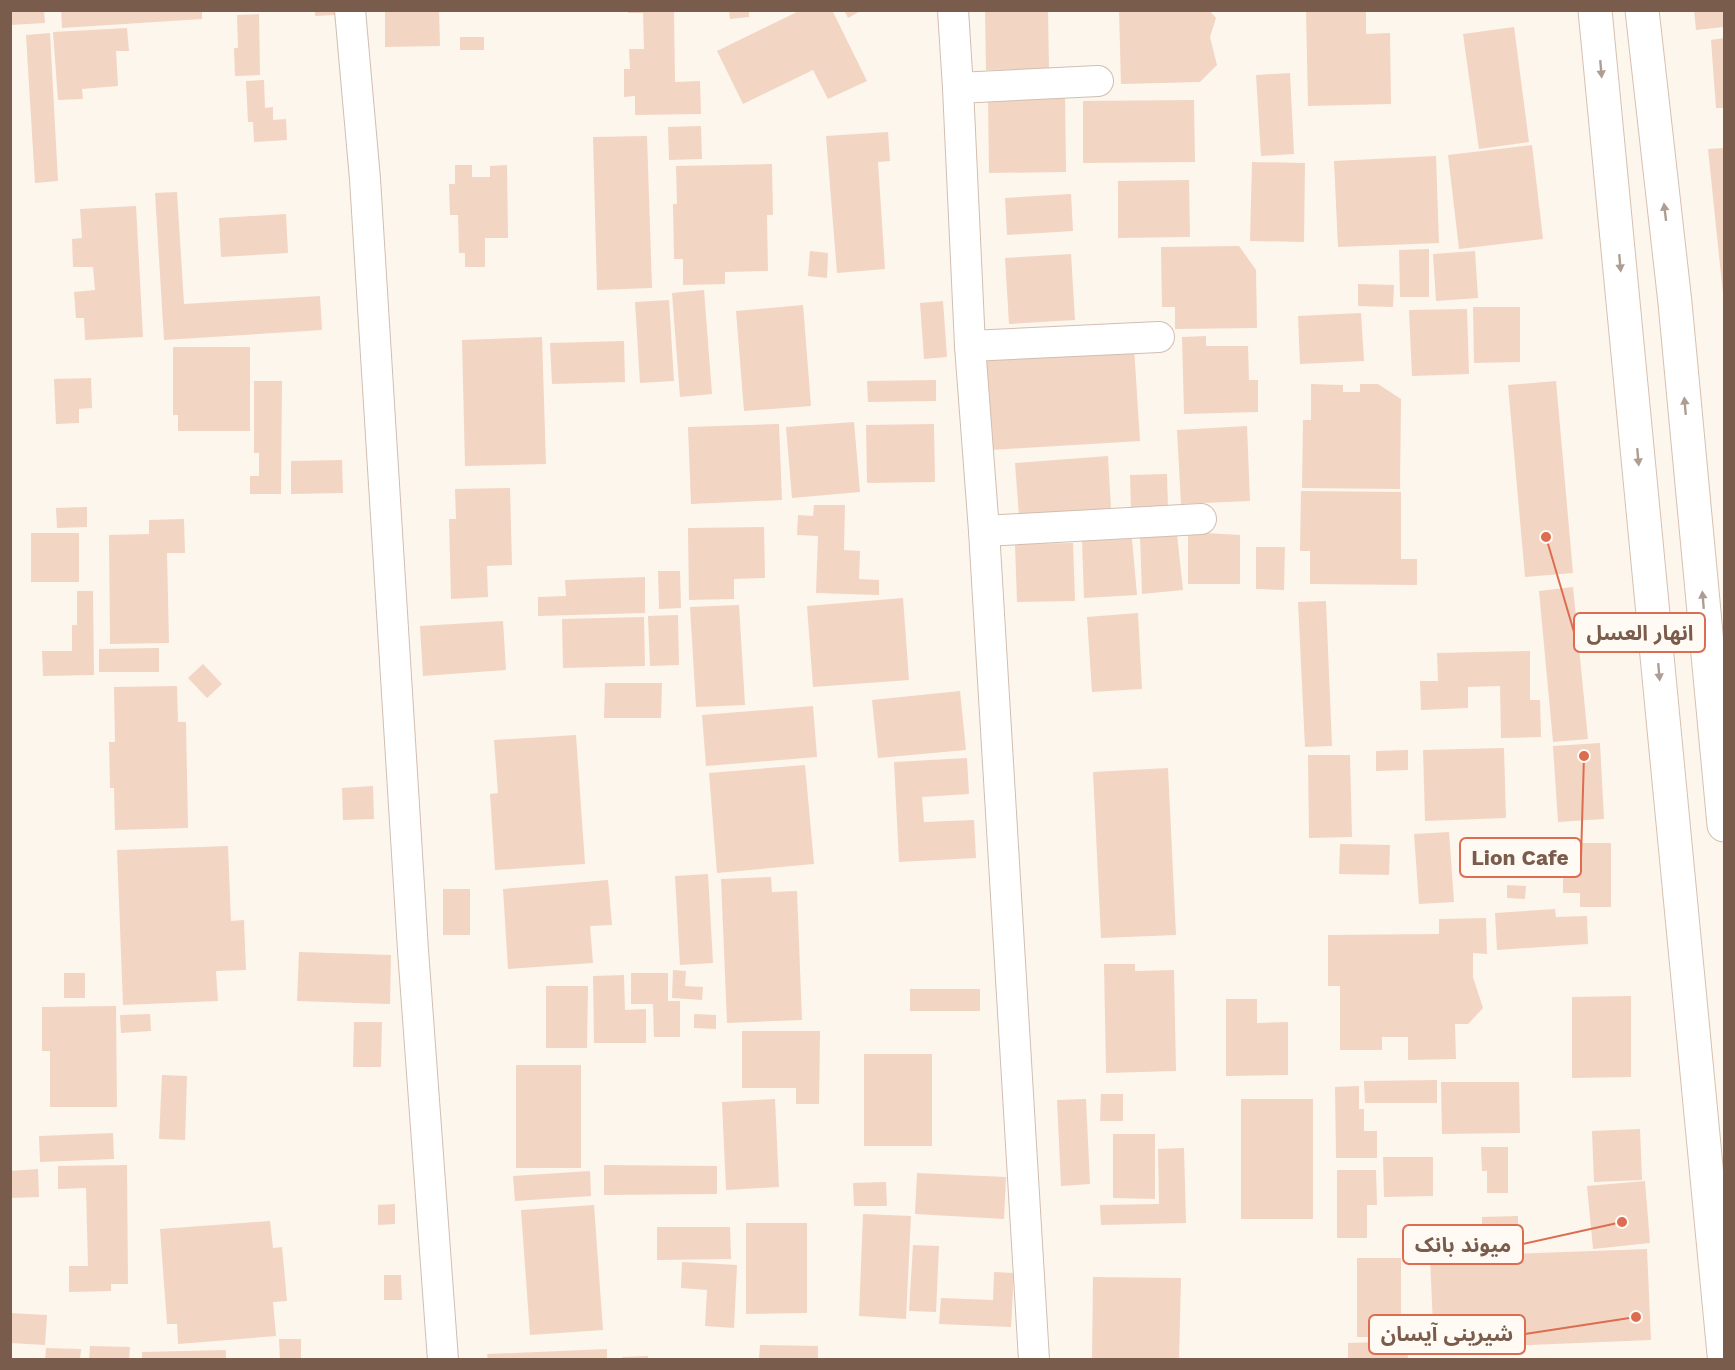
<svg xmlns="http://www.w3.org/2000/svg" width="1735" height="1370" font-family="'Work Sans','Noto Sans Arabic',sans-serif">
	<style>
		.building { fill: #f3d5c3 }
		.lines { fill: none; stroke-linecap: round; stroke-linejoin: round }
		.street-casing { stroke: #d1beb0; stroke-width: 32 }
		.secondary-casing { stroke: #d6c0b0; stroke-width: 35 }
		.street { stroke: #fff; stroke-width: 30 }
		.secondary { stroke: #fff; stroke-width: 33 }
		.oneway { fill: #af9d94 }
		.leader { fill: none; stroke: #dc6d51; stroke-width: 2 }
		.callout-dot { fill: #dc6d51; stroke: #fffaf3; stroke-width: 2 }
		.callout { fill: #fffaf3; stroke: #dc6d51; stroke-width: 2 }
		.callout-label { font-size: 21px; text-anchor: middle; font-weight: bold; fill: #7a5c4d }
	</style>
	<rect width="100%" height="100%" fill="#fdf6ec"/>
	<!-- building -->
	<g class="building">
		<path d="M10,10H44L45,23L10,25Z"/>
		<path d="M61,10H202V19L62,28Z"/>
		<path d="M315,10H335V15L315,16Z"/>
		<path d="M385,10H439L440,46L385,47Z"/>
		<path d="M628,10H674L675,82L700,81L701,114L635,115V96L624,97V69H630L629,49H644L643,13H628Z"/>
		<path d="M729,10H749V17L730,19Z"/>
		<path d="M801,10H832L867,81L828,99L813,70L743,104L717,51Z"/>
		<path d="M844,10H862L848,18Z"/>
		<path d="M985,10H1048L1049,69L986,70Z"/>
		<path d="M1119,10H1209L1216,18L1210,37L1217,65L1200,82L1121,84Z"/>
		<path d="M1306,10H1366V34L1390,33L1391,104L1308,106Z"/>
		<path d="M1694,10H1724V27L1696,30Z"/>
		<path d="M259,14L260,75L235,76L234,48H238L237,15Z"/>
		<path d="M1514,27L1529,142L1479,149L1463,34Z"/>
		<path d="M127,28L129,51H116L118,86L82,89L83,99L58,100L53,32Z"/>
		<path d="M50,33L58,181L35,183L26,35Z"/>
		<rect x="460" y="37" width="24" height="13"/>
		<path d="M1724,38V108H1716L1711,40Z"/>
		<path d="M1290,73L1294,154L1261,156L1256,75Z"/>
		<path d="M264,80L265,108L273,107V120L286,119L287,140L254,142L253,122H248L246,81Z"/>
		<path d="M1065,93L1066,172L989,173L988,94Z"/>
		<path d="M1194,100L1195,162L1083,163V101Z"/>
		<path d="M701,126L702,159L669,160L668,127Z"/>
		<path d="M888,132L890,161L878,162L885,269L837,273L826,136Z"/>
		<path d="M647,136L652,288L597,290L593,137Z"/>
		<path d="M1532,145L1543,239L1459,249L1448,155Z"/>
		<path d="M1724,148V294H1723L1708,149Z"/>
		<path d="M1436,156L1439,243L1338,247L1334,161Z"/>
		<path d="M1252,162L1305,163L1304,242L1250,241Z"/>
		<path d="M772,164L773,215H767L768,271L725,272V284L683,285V259H674L673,204H677L676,166Z"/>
		<path d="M455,165H472V177H490V166L507,165L508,238H485V267H465V253H459L458,215H450L449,184H455Z"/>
		<path d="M1189,180L1190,237L1118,238V181Z"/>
		<path d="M177,192L184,304L320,296L322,330L164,340L155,193Z"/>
		<path d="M1071,194L1073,231L1007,235L1005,198Z"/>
		<path d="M136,206L143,337L85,340L84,318H76L74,292L95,290L93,267H73L72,239L82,238L80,209Z"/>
		<path d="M286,214L288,253L221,257L219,218Z"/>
		<path d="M1239,246L1256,270L1257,328L1175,329V307H1162L1161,247Z"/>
		<path d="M1429,249V297H1400L1399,250Z"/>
		<path d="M810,251L828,253L827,278L808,276Z"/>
		<path d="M1475,251L1478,298L1436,301L1433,254Z"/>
		<path d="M1071,254L1075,320L1009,324L1005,258Z"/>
		<path d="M1358,284L1394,285L1393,307L1358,306Z"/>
		<path d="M704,290L712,394L680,397L672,293Z"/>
		<path d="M669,300L674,381L640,383L635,302Z"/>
		<path d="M943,301L947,357L924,359L920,303Z"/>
		<path d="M803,305L811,406L744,411L736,311Z"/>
		<path d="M1473,307H1520V362L1474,363Z"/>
		<path d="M1467,309L1469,374L1412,376L1409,310Z"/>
		<path d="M1361,313L1364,361L1300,364L1298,316Z"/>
		<path d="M1206,336V346H1248L1249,380H1258V412L1184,414L1182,337Z"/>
		<path d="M542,337L546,464L465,466L462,340Z"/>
		<path d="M624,341L625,382L552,384L550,343Z"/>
		<path d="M173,347H250V431H178V415H173Z"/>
		<path d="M1134,347L1140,441L991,450L985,356Z"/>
		<path d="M91,378L92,408L79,409V423L56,424L54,379Z"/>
		<path d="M936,380V401L868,402L867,381Z"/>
		<path d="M254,381H282L281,494H250V476H259V453H254Z"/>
		<path d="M1556,381L1573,573L1525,577L1508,385Z"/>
		<path d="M1311,384L1343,385V392H1360V384H1378L1401,399L1400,489L1302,488L1303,420H1311Z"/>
		<path d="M854,422L860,492L792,498L786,427Z"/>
		<path d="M779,424L782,500L691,504L688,427Z"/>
		<path d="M934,424L935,482L867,483L866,425Z"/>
		<path d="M1247,426L1250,501L1181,504L1177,430Z"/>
		<path d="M1108,456L1111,509L1019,516L1015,463Z"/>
		<path d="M342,460L343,493L291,494V461Z"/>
		<path d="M1167,474L1168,509L1131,510L1130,475Z"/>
		<path d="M510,488L512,565L487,566L488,597L451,599L449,519H456L455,489Z"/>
		<path d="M1301,491L1401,492V559H1417V585L1310,584V551H1300Z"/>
		<path d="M814,505H845L844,550L860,551L859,579L879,580V595L816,593L818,536L797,535L798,515L813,516Z"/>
		<path d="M87,507V527L57,528L56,508Z"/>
		<path d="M184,519L185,553H167L169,643L110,644L109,535L149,534V520Z"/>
		<path d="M764,527L765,578L734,579V599L689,600L688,528Z"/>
		<path d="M1188,532L1240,535V584H1188Z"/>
		<rect x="31" y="533" width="48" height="49"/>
		<path d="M1177,534L1183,590L1142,594L1140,536Z"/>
		<path d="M1132,539L1137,595L1084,598L1082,540Z"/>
		<path d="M1073,543L1075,601L1017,602L1015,544Z"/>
		<path d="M1256,547H1285L1284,590L1256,589Z"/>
		<path d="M658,571H680L681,608L659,609Z"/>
		<path d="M645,577V613L538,616V597L566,596L565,580Z"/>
		<path d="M1573,587L1588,739L1553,742L1539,591Z"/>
		<path d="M77,591H93L94,675L43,676L42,651H72V625H77Z"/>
		<path d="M903,598L909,680L813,687L807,606Z"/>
		<path d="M1326,601L1332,746L1305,747L1298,602Z"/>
		<path d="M739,605L745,705L696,707L690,607Z"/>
		<path d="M1138,613L1142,689L1092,692L1087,617Z"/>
		<path d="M678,615L679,665L650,666L648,616Z"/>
		<path d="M644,617L645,666L563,668L562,619Z"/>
		<path d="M503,621L506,670L423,676L420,626Z"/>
		<path d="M159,648V672H99V649Z"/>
		<path d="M1530,651V700H1540L1541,737L1501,738L1500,686L1468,687V708L1421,710L1420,681H1438L1437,653Z"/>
		<path d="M203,664L222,684L207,698L188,678Z"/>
		<path d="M605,683H662L661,718H604Z"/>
		<path d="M177,686L178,722H186L188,828L115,830L114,788H110L109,742H115L114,687Z"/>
		<path d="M960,691L966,750L878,758L872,700Z"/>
		<path d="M813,706L817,757L706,766L702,715Z"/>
		<path d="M576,735L585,864L495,870L490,794L498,793L494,740Z"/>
		<path d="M1600,743L1604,819L1558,822L1553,746Z"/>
		<path d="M1504,748L1506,818L1425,821L1423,750Z"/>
		<path d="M1408,750V770L1376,771V751Z"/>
		<path d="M1308,755H1350L1352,837L1309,838Z"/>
		<path d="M967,758L969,794L922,797L924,822L974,820L976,858L899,862L894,762Z"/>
		<path d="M805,765L814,864L717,873L709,773Z"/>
		<path d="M1168,768L1176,935L1101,938L1093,772Z"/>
		<path d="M373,786L374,819L343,820L342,788Z"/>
		<path d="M1449,832L1454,902L1419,904L1414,834Z"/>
		<path d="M1563,843H1611V907H1580V893H1563Z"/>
		<path d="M1340,844L1390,845L1389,875L1339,874Z"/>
		<path d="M228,846L231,921L244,920L246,970L216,971L218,1001L123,1005L117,850Z"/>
		<path d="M708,874L713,963L680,965L675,876Z"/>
		<path d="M771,877L772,892L797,891L802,1020L727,1023L721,879Z"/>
		<path d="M608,880L612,925L590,926L593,963L508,969L503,889Z"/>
		<path d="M1507,885L1526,886L1525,899L1507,898Z"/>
		<rect x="443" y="889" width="27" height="46"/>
		<path d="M1555,909L1556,917L1587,916L1588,944L1497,950L1495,913Z"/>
		<path d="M1486,918L1487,954L1473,953V977L1483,1008L1468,1024H1455L1456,1059L1408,1060V1037H1382V1050H1340V986H1328V935L1439,934V919Z"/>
		<path d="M299,952L391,955L390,1004L297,1001Z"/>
		<path d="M1104,964H1135V971L1174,970L1176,1071L1106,1073Z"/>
		<path d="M673,970L686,971L685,986L703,987L702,1000L672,998Z"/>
		<rect x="64" y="973" width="21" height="25"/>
		<path d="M631,973H668V1001H680V1037H654L653,1004H631Z"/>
		<path d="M624,975L625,1010L646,1009V1043H594L593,976Z"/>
		<path d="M546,986H588L587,1048H546Z"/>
		<rect x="910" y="989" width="70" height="22"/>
		<path d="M1631,996V1077L1572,1078V997Z"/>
		<path d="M1226,999H1257V1023L1288,1022V1075L1226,1076Z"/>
		<path d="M116,1006L117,1107H50V1051H42V1007Z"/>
		<path d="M150,1014L151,1031L121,1033L120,1015Z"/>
		<path d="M694,1014L716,1015V1029L694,1028Z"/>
		<path d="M354,1022H382L381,1067H353Z"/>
		<path d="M742,1031H820L819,1104H796V1088H742Z"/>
		<rect x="864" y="1054" width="68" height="92"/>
		<rect x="516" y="1065" width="65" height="103"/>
		<path d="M162,1075L187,1076L185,1140L159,1139Z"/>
		<path d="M1437,1080V1103H1365L1364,1081Z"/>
		<path d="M1441,1082H1519L1520,1133L1442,1134Z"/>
		<path d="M1359,1086V1109H1364V1131H1377V1158H1336L1335,1087Z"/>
		<path d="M1101,1094H1123V1121H1100Z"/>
		<path d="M775,1099L779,1187L726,1190L722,1102Z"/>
		<path d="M1086,1099L1090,1184L1061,1186L1057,1100Z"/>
		<rect x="1241" y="1099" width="72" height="120"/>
		<path d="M1640,1129L1642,1180L1594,1182L1592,1131Z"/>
		<path d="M113,1133L114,1159L40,1162L39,1136Z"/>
		<path d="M1113,1134H1155V1199L1113,1198Z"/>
		<path d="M1481,1147H1508V1193H1487V1171H1482Z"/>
		<path d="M1184,1148L1186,1223L1101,1225L1100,1205L1159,1204L1158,1149Z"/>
		<path d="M1383,1157H1433V1196L1384,1197Z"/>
		<path d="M127,1165L128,1284H111V1291L69,1292V1266H88L86,1188L58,1189V1166Z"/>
		<path d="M604,1165L717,1166V1194L604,1195Z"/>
		<path d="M38,1169L39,1197L10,1198V1171Z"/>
		<path d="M1337,1170H1376L1377,1205H1367V1238H1337Z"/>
		<path d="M590,1171L591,1196L515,1201L513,1176Z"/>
		<path d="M917,1173L1006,1177L1004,1219L915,1214Z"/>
		<path d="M1645,1181L1650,1243L1593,1249L1587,1186Z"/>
		<path d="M886,1182L887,1206H854L853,1183Z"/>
		<path d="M395,1204V1224L378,1225V1205Z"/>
		<path d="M594,1205L603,1330L530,1335L521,1210Z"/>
		<path d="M863,1214L911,1216L906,1319L859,1316Z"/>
		<path d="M1518,1216V1236L1482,1237V1217Z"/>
		<path d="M270,1221L273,1248L282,1247L287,1301L273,1302L276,1336L178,1344L177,1324H167L160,1229Z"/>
		<path d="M746,1223H807V1313L746,1314Z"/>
		<path d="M657,1227H730L731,1259L657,1260Z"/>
		<path d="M913,1245L939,1246L936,1312L909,1311Z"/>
		<path d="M1647,1249L1651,1340L1434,1349L1430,1257Z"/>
		<rect x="1357" y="1258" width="44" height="79"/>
		<path d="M682,1262L737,1265L734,1328L705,1326L707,1290L681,1288Z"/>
		<path d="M994,1272L1014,1273L1011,1327L939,1324L941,1298L993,1300Z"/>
		<path d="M384,1275H401L402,1300H384Z"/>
		<path d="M1093,1277L1181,1278L1179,1360H1092Z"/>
		<path d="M10,1313L47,1315L45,1345L10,1343Z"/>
		<path d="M279,1339H301V1360H280Z"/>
		<path d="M1407,1341L1408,1360H1348V1343Z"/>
		<path d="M760,1345L818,1346V1360H759Z"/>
		<path d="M90,1346L130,1347L129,1360H89Z"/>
		<path d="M46,1348L81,1349L80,1360H45Z"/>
		<path d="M607,1349V1360H488L487,1354Z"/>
		<path d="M226,1350V1360H142V1352Z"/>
		<path d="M648,1356V1360H622V1357Z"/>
	</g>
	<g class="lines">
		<defs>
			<g id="street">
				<path d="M350,10L365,179L413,950L443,1360"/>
				<path d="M953,10L958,88L970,346L984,531L1034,1360"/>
				<path d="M958,88L1098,81"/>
				<path d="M970,346L1159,337"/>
				<path d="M984,531L1201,519"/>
			</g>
			<g id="secondary">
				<path d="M1595,10L1724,1354"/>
				<path d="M1642,10L1675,303L1724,825"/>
			</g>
		</defs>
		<!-- street casing -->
		<use href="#street" class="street-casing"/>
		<!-- secondary casing -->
		<use href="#secondary" class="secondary-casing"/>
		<!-- street -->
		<use href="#street" class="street"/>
		<!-- secondary -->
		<use href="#secondary" class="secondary"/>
	</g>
	<!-- one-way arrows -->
	<defs><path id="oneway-solid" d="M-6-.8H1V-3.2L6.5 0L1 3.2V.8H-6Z" transform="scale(1.5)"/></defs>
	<g class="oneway">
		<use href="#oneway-solid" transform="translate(1601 69) rotate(85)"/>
		<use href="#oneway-solid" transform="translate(1665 212) rotate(-97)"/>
		<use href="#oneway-solid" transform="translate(1620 263) rotate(85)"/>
		<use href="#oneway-solid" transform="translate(1685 406) rotate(-95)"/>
		<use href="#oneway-solid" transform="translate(1638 457) rotate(85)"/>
		<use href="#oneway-solid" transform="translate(1703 600) rotate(-95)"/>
		<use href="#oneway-solid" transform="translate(1659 672) rotate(85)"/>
	</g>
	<!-- callouts -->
	<path class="leader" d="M1546 537L1574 632M1584 756L1581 858M1622 1222L1523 1244M1636 1317L1525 1334"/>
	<g class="callout-dot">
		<circle cx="1546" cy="537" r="6"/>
		<circle cx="1584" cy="756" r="6"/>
		<circle cx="1622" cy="1222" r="6"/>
		<circle cx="1636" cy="1317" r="6"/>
	</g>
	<g class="callout">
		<rect x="1574" y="613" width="131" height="39" rx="6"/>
		<rect x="1460" y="838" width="121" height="39" rx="6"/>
		<rect x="1403" y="1225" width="120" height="39" rx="6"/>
		<rect x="1369" y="1315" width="156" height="39" rx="6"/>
	</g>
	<g class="callout-label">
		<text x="1640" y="640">انهار العسل</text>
		<text x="1520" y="865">Lion Cafe</text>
		<text x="1463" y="1252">میوند بانک</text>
		<text x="1447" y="1341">شیرینی آیسان</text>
	</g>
	<!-- border -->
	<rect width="1735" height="1370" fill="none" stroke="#7a5c4d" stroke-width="24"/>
</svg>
